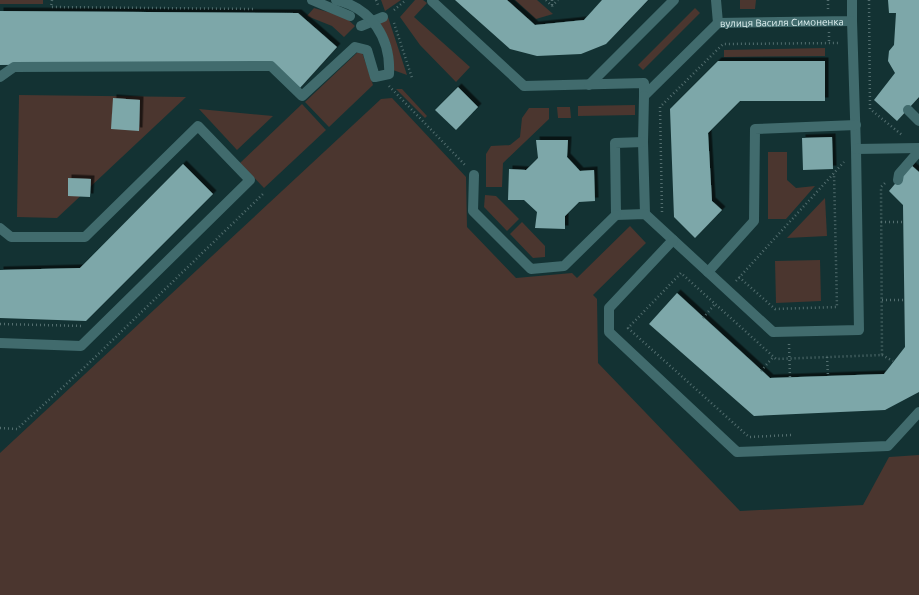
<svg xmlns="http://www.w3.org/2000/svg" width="919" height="595" font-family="Ubuntu,sans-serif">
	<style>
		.green { fill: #4b362f }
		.building { fill: #7da7a9; filter: url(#shadow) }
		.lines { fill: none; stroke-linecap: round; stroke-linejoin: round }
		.path { stroke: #536e6f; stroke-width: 2.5; stroke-dasharray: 1 3; stroke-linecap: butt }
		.minor { stroke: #416b6d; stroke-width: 10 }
		.labels { text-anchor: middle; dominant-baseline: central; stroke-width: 4; stroke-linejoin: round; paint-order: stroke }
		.street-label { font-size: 10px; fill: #e0f2f2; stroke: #0a1718 }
	</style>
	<defs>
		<filter id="shadow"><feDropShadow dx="3.5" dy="-3.5" stdDeviation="0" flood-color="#0009"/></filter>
	</defs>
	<rect width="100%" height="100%" fill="#133233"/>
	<!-- green -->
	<g class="green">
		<rect x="0" y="0" width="43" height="4"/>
		<path d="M381,0H401L385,11Z"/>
		<path d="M415,0H423L427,3L414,17L470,67L456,82L420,45L400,17Z"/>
		<path d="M515,0H537L553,14L536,19Z"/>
		<path d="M740,0H756L755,9H740Z"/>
		<path d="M314,8L345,17L355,26L344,37L332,26L307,16Z"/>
		<path d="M695,8L700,13L643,70L638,65Z"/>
		<path d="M388,17L407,75L393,70C394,51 390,37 378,22Z"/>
		<path d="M825,48V56L724,57V50Z"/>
		<path d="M361,49L373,85L329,127L305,102Z"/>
		<path d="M396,89H402L427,116L425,118Z"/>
		<path d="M19,95L186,97L57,218L17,217Z"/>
		<path d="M392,98L466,177L467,227L516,278L572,273L577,278L630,226L646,243L593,295L597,299L598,363L740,511L863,505L889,457L919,455V595H0V453L381,99Z"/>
		<path d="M302,104L326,130L264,188L240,163Z"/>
		<path d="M635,105V115L578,116V106Z"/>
		<path d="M557,107H570L571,118H558Z"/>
		<path d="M529,108H549V119L503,163L502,187H486V154L491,146L510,145L520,137L522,118Z"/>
		<path d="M199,109L273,116L237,150Z"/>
		<path d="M768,152H787V180L796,188L815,186L786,219H768Z"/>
		<path d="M485,195L496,196L519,219L507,231L484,207Z"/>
		<path d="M825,198L827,236L787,238Z"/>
		<path d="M522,222L545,246V257L533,258L510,234Z"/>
		<path d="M820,260L821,301L776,303L775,261Z"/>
	</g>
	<!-- building -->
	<g class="building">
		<path d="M455,0H507L535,25L584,20L602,0H648L606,44L581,54L537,56L510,49Z"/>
		<path d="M888,0H919V97L897,121L874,100L895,73L888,61L889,51L894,45L896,13H889Z"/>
		<path d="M0,11L298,13L337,47L299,89L267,62L0,65Z"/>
		<path d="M718,61H825V101H740L708,133L712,201L722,210L695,238L674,217L670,109Z"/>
		<path d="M458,87L478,107L456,130L435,110Z"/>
		<path d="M113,98L140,100L139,131L111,129Z"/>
		<path d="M832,137L833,169L803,170L802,138Z"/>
		<path d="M536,140H568L567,157L580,171L594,170L595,201L579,202L565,216V229L535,228L537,212L524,200H508L509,169L526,170L538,158Z"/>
		<path d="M183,164L213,194L86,321L0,318V270L80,268Z"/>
		<path d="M911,165L919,172V392L885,410L754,416L649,324L677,293L770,378L884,374L905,347L903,205L889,191Z"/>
		<path d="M68,178L91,179L90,197L68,196Z"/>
	</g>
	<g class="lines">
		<!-- path -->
		<g class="path">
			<path d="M52,0L51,7L255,9"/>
			<path d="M376,0L378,5"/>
			<path d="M546,0L552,6"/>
			<path d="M552,0V6"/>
			<path d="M828,0V9"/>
			<path d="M869,0L870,109L902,135"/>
			<path d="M552,6L558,0"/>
			<path d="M394,10L406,0"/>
			<path d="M394,23L412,78"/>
			<path d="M829,32V43"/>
			<path d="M389,86L466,166"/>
			<path d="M662,212L660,107L723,44L840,43"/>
			<path d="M881,222H903"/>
			<path d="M739,277L775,309L837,307L834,173"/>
			<path d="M736,281L844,162"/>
			<path d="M882,300H904"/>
			<path d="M703,318L715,304"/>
			<path d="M0,324L83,326"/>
			<path d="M789,344L790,378"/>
			<path d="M882,355L893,361"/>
			<path d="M827,357L828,376"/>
			<path d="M761,371L773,357"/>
			<path d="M0,428L17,429L87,365L263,194"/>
			<path d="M791,435L749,437L628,328L681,273L776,359L882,355L881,187L886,182"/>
		</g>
		<!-- minor -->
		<g class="minor">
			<path d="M312,0L350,16"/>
			<path d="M716,0L718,23"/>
			<path id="s1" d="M432,1L524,86L644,83V96L718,23L852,21V0"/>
			<path d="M361,26L383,17"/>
			<path d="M0,77L14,67L271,66L302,96L355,47L367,50L375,77L389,74C391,39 372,8 336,0"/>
			<path d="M589,85L674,0"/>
			<path d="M644,96L643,142L645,214"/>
			<path d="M908,110L919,121"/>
			<path d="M643,142L615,143L616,215L645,214L773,332L859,330L856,149L852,21"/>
			<path d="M856,149L919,148"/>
			<path d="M474,175L473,211L531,269L564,266L616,215"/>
			<path d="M898,180L899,174L919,151"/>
			<path d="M0,228L11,237H85L198,126L250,180L81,346L0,343"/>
			<path d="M673,240L609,308V332L737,452L888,446L919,412"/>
			<path d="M708,272L754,221L755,129L856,125"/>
		</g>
	</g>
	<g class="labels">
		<!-- street labels -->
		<g class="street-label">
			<text stroke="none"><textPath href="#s1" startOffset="426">вулиця Василя Симоненка</textPath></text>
		</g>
	</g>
</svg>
